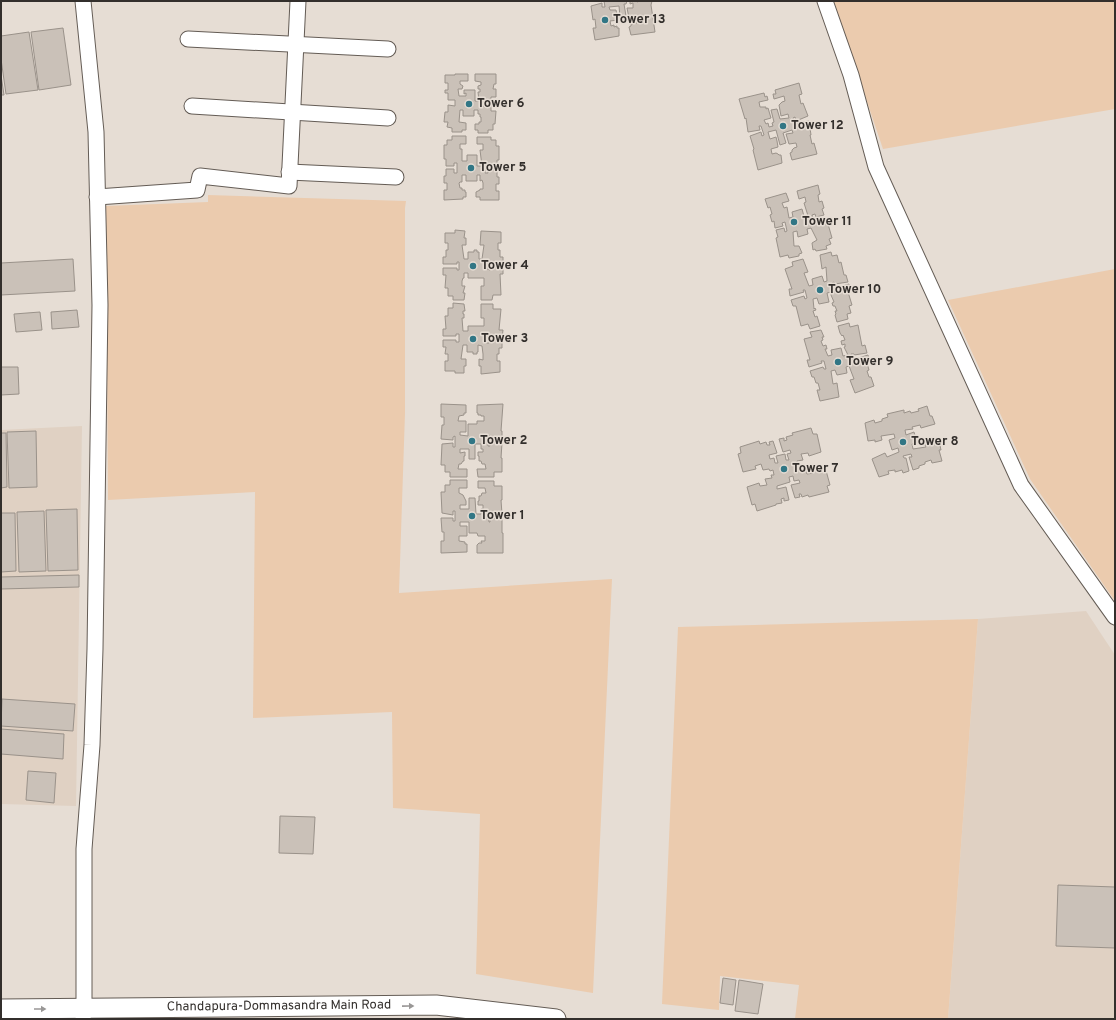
<svg xmlns="http://www.w3.org/2000/svg" width="1116" height="1020" font-family="Overpass,sans-serif">
	<style>
		.built { fill: #e0d1c3 }
		.green { fill: #ebcbae }
		.building { fill: #cac1b8; stroke: #9a928a }
		.lines { fill: none; stroke-linecap: round; stroke-linejoin: round }
		.minor-casing { stroke: #645c55; stroke-width: 17 }
		.major-casing { stroke: #645c55; stroke-width: 21 }
		.minor { stroke: #fff; stroke-width: 15 }
		.major { stroke: #fff; stroke-width: 19 }
		.oneway { fill: #999796 }
		.poi-dot { fill: #317685; stroke: #e6ddd4; stroke-width: 1.5 }
		.labels { text-anchor: middle; dominant-baseline: central; stroke-width: 3; stroke-linejoin: round; paint-order: stroke }
		.poi-label { font-size: 13px; font-weight: bold; fill: #332f2c; stroke: #e6ddd4; text-anchor: start }
		.street-label { font-size: 13px; fill: #332f2c; stroke: #e6ddd4 }
	</style>
	<rect width="100%" height="100%" fill="#e6ddd4"/>
	<!-- built -->
	<g class="built">
		<path d="M82,426L76,806L1,804V430Z"/>
		<path d="M1086,611L1115,655V1019H948L978,619Z"/>
	</g>
	<!-- green -->
	<g class="green">
		<path d="M833,1H1115V109L883,149Z"/>
		<path d="M208,195L406,201L405,208V413L399,593L612,579L593,993L476,974L480,814L393,808L392,712L253,718L255,492L108,500L106,206L208,202Z"/>
		<path d="M1115,269V601L1030,479L948,300Z"/>
		<path d="M978,619L948,1019H795L799,985L720,976L719,1010L662,1004L678,627Z"/>
	</g>
	<!-- building -->
	<g class="building">
		<path d="M604,1H627L626,4H624L626,16L620,17L619,6L609,7L610,10H616L618,20L610,21L611,26L614,25V27L617,26V28H619V36L595,40L593,28H596L595,19L593,20L591,6L602,3V7H605Z"/>
		<path d="M630,1H637V2L640,1H652L651,5L655,32L631,35L629,27L631,26V24H633V23H637L636,17L629,18L627,8H633V3L630,4Z"/>
		<path d="M63,28L71,85L39,90L31,32Z"/>
		<path d="M29,32L38,90L6,94L1,59V36Z"/>
		<path d="M455,74H468V81H460V84L463,86L462,89H458L459,96H466V93L464,94V90H475V101H479L478,92H480V89H478V86L481,85V82L475,81V74H496V84H494L493,89H496V97H491V102H485V101L483,100V106L485,107V105H491V111H496L495,124H493V130H488V133H478V130H475V124H479V122H481V117H480V114H478V110H474V116H463V110H460L459,122L466,123V130H462V132H452V128L447,127L448,122H444L445,112H448V105L455,106V100H448V93H445V90H448V83H445V75H455Z"/>
		<path d="M1,75L4,95H1Z"/>
		<path d="M799,83L802,94L799,95L801,104L803,103L808,116L796,121L795,117L793,118L796,127L798,126L797,123L809,121L811,135H810L812,144L814,143L817,154L792,160L790,153L792,152V150L794,148L797,147L796,143L789,144L786,134L793,133L792,130L783,133L786,143L780,145L776,130L768,132L770,139L776,137L777,141L778,147L771,149L772,154L776,153L778,154L779,155H781L782,163L758,170L753,150L754,149L750,136L761,132L762,136L764,135L761,126H759L760,130L748,132L746,118L745,119L739,99L764,93L765,97L767,96L768,100L759,102L760,107H766V109L768,108L771,118L764,120L766,124L768,123L769,127L773,126L772,123L774,122L771,110L777,109L780,119L789,118L788,114L781,116L779,105L782,102L785,101L784,96L774,99L773,94H776L775,90Z"/>
		<path d="M452,136H466V144H460V149H462V161H467V155H477V166H482L480,150H483V144H477V137H491V140H496V146H499V160H497V167H488V163L485,164V173H488V170H497V177H499V184H496V191H499V200H480V197H476V192L480,190V189H483V183L482,180L480,181V175H477V181H466V175H462V182H460L459,183L460,188H462V190H465V192H466V197H463V199L444,200V190H447V183H444V176H446V169H454V173H457V163H454V166H446V159H444V145H447V140H452Z"/>
		<path d="M818,185L820,194L818,195L819,202L822,201L824,208L822,209L824,215L816,217L815,214L812,215L815,224L817,223L816,220L824,218L826,225L828,224L832,238L829,239L831,244L826,246L827,249L816,251L815,249L813,250L812,243L817,240L811,228L807,229L808,234L798,237L797,231L793,232L794,246H799L802,253L799,254V256L789,258L788,255L780,257L776,238L778,237L776,230L784,228L785,232L787,231L785,222L782,223L783,226L775,228L774,221L772,222L770,215L772,214L770,207L768,208L765,199L786,193L789,201L782,203L784,208L787,207L789,218L793,217L792,212L802,209L805,220L809,219L804,203L806,202L805,197L799,199L797,191Z"/>
		<path d="M455,230L465,231L464,238H466V245H462L464,259H468V252H474V250H477V252H479V259H482L484,245H480L481,231L501,232V243H498V250H500V257H503V264H489V262H487V269L490,270V268L503,267V274H500L501,295H493L492,300H481V286H484V278H468V273H464V278H463L462,281V286H465L463,293H465L464,300H453V296H448V288H445L446,275H443V268H457V270H459V262H457V264H443V257H446V250H448V243H445V233H455Z"/>
		<path d="M831,252L832,256L837,255L839,263L841,262L844,275H846L848,282L835,284L834,282L832,283L834,291L837,290L836,288L849,284L851,291L848,292L852,305L849,306L851,313L847,314L848,319L837,322L835,315L836,314L835,311H837L835,306H833L832,303L834,302L831,295V292L827,293L829,302L819,304L817,298L813,299L814,309L815,308L816,310L813,311L815,317L817,316L820,326L810,329L808,324L801,326L796,306H793L791,300L804,296L805,299L807,298L805,290H803L804,292L790,296L789,289H792L785,269L793,266L792,262L803,259L808,272L804,273L809,286L813,285L812,279L822,276L824,282L827,281L826,267L822,269L820,255Z"/>
		<path d="M73,259L75,291L1,295V263Z"/>
		<path d="M453,303L464,304L465,311H463V314H464V318H462L463,331H468V326H484V318H481V304H493V309H501L499,330H503L502,338H495L487,335L486,343H489V341L502,340V348H499V354H497V361H500V372L481,374V366H479V359L483,360V354L482,346L478,345V352H477V354H473V352H467V345H463L461,359H466V366H464V373H455V371H445V361H448V354H445L446,347H443V340H456V342H459V334H456V336H443V329H446L445,316H448V308H453Z"/>
		<path d="M77,310L79,327L52,329L51,312Z"/>
		<path d="M40,312L42,330L16,332L14,314Z"/>
		<path d="M849,323L850,327L858,325L862,346L865,345L867,353L854,355V354H851L853,362L855,361V359L868,355L870,363H867L869,370L867,371L869,377H871L874,386L855,393L850,380L854,379L849,366L846,367L847,373L837,375L835,370L831,371L833,384L837,383L839,397L820,401L817,390H820L818,383H816L814,377H812L810,371L823,367L824,369H826L824,361H821L822,363L809,367L807,360H810L804,339L812,337L810,332L821,330L824,337H822L823,340L821,341L823,346L826,345L827,349H825L828,356L832,355L831,350L841,348L843,356L848,355L844,347H845V344L842,345L841,341L845,340L843,335L842,336L840,333L838,326Z"/>
		<path d="M1,367H18L19,394L1,395Z"/>
		<path d="M441,404L466,405V413H464V415L459,416L458,421H466V432H460V435L468,436V424H477V421H484V416H481V415H478V413H477V405L503,404L501,431H502V439H490V436H488V446H490V442L502,443L501,458H502V472H494V477H478L477,469H486L485,464H482L481,461H479V456H478V452H483V449H481V444H475V459H469V449H460V453L465,452V456H464V461H463L461,464H459L458,469H467V477H450V472H445V465H441L442,444L453,443V447H455V436L453,437V440L441,439L442,425H444V417H441Z"/>
		<path d="M927,406L930,416H932L935,424L921,428L920,425L912,427L913,429L905,430L906,435L914,432L917,443L912,444L913,449L926,447L925,445L929,444V445L939,441L941,450H939L942,461L932,463L931,460L925,462V464L919,466V468L913,470L909,457H912L911,454L903,456L904,458H906L909,471L903,473L902,470L895,472V470L888,471L889,474L879,477L872,459L885,453L887,457L899,452L898,448L892,450L889,440L895,438L894,434L881,436L882,440L875,442V440L868,441L865,423L874,420L875,423L882,421V419L888,417L887,414L904,410V413L910,411L911,413L919,411L918,409Z"/>
		<path d="M811,428L813,434H817L821,452L809,456L808,453L801,454L803,460L797,461V463L794,464L795,469L798,468L799,470L805,469L807,474L813,473L812,469L825,467L830,485L827,486L829,492L809,497L808,495L802,497L801,494H799L800,497L795,498L791,485L800,483L799,480L794,481L793,476L789,477L790,482L777,486V489L786,487L789,500L784,501V498L781,499L782,503L776,504V505L757,511L755,504L752,505L747,487L759,483L760,486L767,485L765,479L772,478L771,475H774L773,470L770,471L769,469L763,470L761,464L755,466L756,469L743,472L738,454L741,453L740,447L759,441L760,444L766,442L767,445H770L769,442L773,441L777,453L769,455L770,459L774,458L775,463H778L776,456L785,454L786,460H789L787,454L791,453L790,450L783,452L779,439L784,438V441L787,440L786,437L793,435L792,433Z"/>
		<path d="M36,431L37,487L9,488L7,432Z"/>
		<path d="M1,433H6L7,487L1,488Z"/>
		<path d="M450,480H467V488H459V493L463,495L466,501V505H460V509H469V498H475L476,514H481V509H483V505H478V501H479V496H481L482,493H486L485,488H478V481H494V486H502V500H501L502,514L490,515V512H488L489,522H490V518L502,519V533H503V553H477V545L479,543H482L481,541H485V536H478L477,533H469V522H460V526H467V536H459V541L465,542V544H467V552L441,553V541H444V532H442L441,518H453V521H455V511H453V515L442,513L441,492H445V485H450Z"/>
		<path d="M77,509L78,570L48,571L46,510Z"/>
		<path d="M44,511L46,571L19,572L17,512Z"/>
		<path d="M1,513H15L16,571L1,572Z"/>
		<path d="M79,575V587L1,589V577Z"/>
		<path d="M2,699L75,704L73,731L1,726Z"/>
		<path d="M1,729L64,734L63,759L1,754Z"/>
		<path d="M28,771L56,773L54,803L26,800Z"/>
		<path d="M280,816L315,817L313,854L279,853Z"/>
		<path d="M1058,885L1115,887V948L1056,946Z"/>
		<path d="M723,978L736,980L733,1005L720,1003Z"/>
		<path d="M739,980L763,984L758,1014L735,1011Z"/>
	</g>
	<g class="lines">
		<defs>
			<g id="minor">
				<path d="M83,1L96,132L100,305L95,649L92,745L84,849V1009L83,1019"/>
				<path d="M825,1L851,75L876,167L1021,485L1115,617"/>
				<path d="M188,39L388,49"/>
				<path d="M192,106L388,118"/>
				<path d="M289,172L396,177"/>
				<path d="M97,197L197,190L200,176L289,186L298,1"/>
			</g>
			<g id="major">
				<path id="s1" d="M1,1009L436,1005L556,1019"/>
			</g>
		</defs>
		<!-- minor casing -->
		<use href="#minor" class="minor-casing"/>
		<!-- major casing -->
		<use href="#major" class="major-casing"/>
		<!-- minor -->
		<use href="#minor" class="minor"/>
		<!-- major -->
		<use href="#major" class="major"/>
	</g>
	<!-- one-way arrows -->
	<defs><path id="oneway-solid" d="M-6-.8H1V-3.2L6.5 0L1 3.2V.8H-6Z"/></defs>
	<g class="oneway">
		<use href="#oneway-solid" transform="translate(408 1006) rotate(-1)"/>
		<use href="#oneway-solid" transform="translate(40 1009)"/>
	</g>
	<!-- markers -->
	<g class="poi-dot">
		<circle cx="605" cy="20" r="4"/>
		<circle cx="469" cy="104" r="4"/>
		<circle cx="783" cy="126" r="4"/>
		<circle cx="471" cy="168" r="4"/>
		<circle cx="794" cy="222" r="4"/>
		<circle cx="473" cy="266" r="4"/>
		<circle cx="820" cy="290" r="4"/>
		<circle cx="473" cy="339" r="4"/>
		<circle cx="838" cy="362" r="4"/>
		<circle cx="472" cy="441" r="4"/>
		<circle cx="903" cy="442" r="4"/>
		<circle cx="784" cy="469" r="4"/>
		<circle cx="472" cy="516" r="4"/>
	</g>
	<g class="labels">
		<!-- poi labels -->
		<g class="poi-label">
			<text x="613" y="20">Tower 13</text>
			<text x="477" y="104">Tower 6</text>
			<text x="791" y="126">Tower 12</text>
			<text x="479" y="168">Tower 5</text>
			<text x="802" y="222">Tower 11</text>
			<text x="481" y="266">Tower 4</text>
			<text x="828" y="290">Tower 10</text>
			<text x="481" y="339">Tower 3</text>
			<text x="846" y="362">Tower 9</text>
			<text x="480" y="441">Tower 2</text>
			<text x="911" y="442">Tower 8</text>
			<text x="792" y="469">Tower 7</text>
			<text x="480" y="516">Tower 1</text>
		</g>
		<!-- street labels -->
		<g class="street-label">
			<text stroke="none"><textPath href="#s1" startOffset="278">Chandapura-Dommasandra Main Road</textPath></text>
		</g>
	</g>
	<!-- border -->
	<rect width="1116" height="1020" fill="none" stroke="#332f2c" stroke-width="4"/>
</svg>
